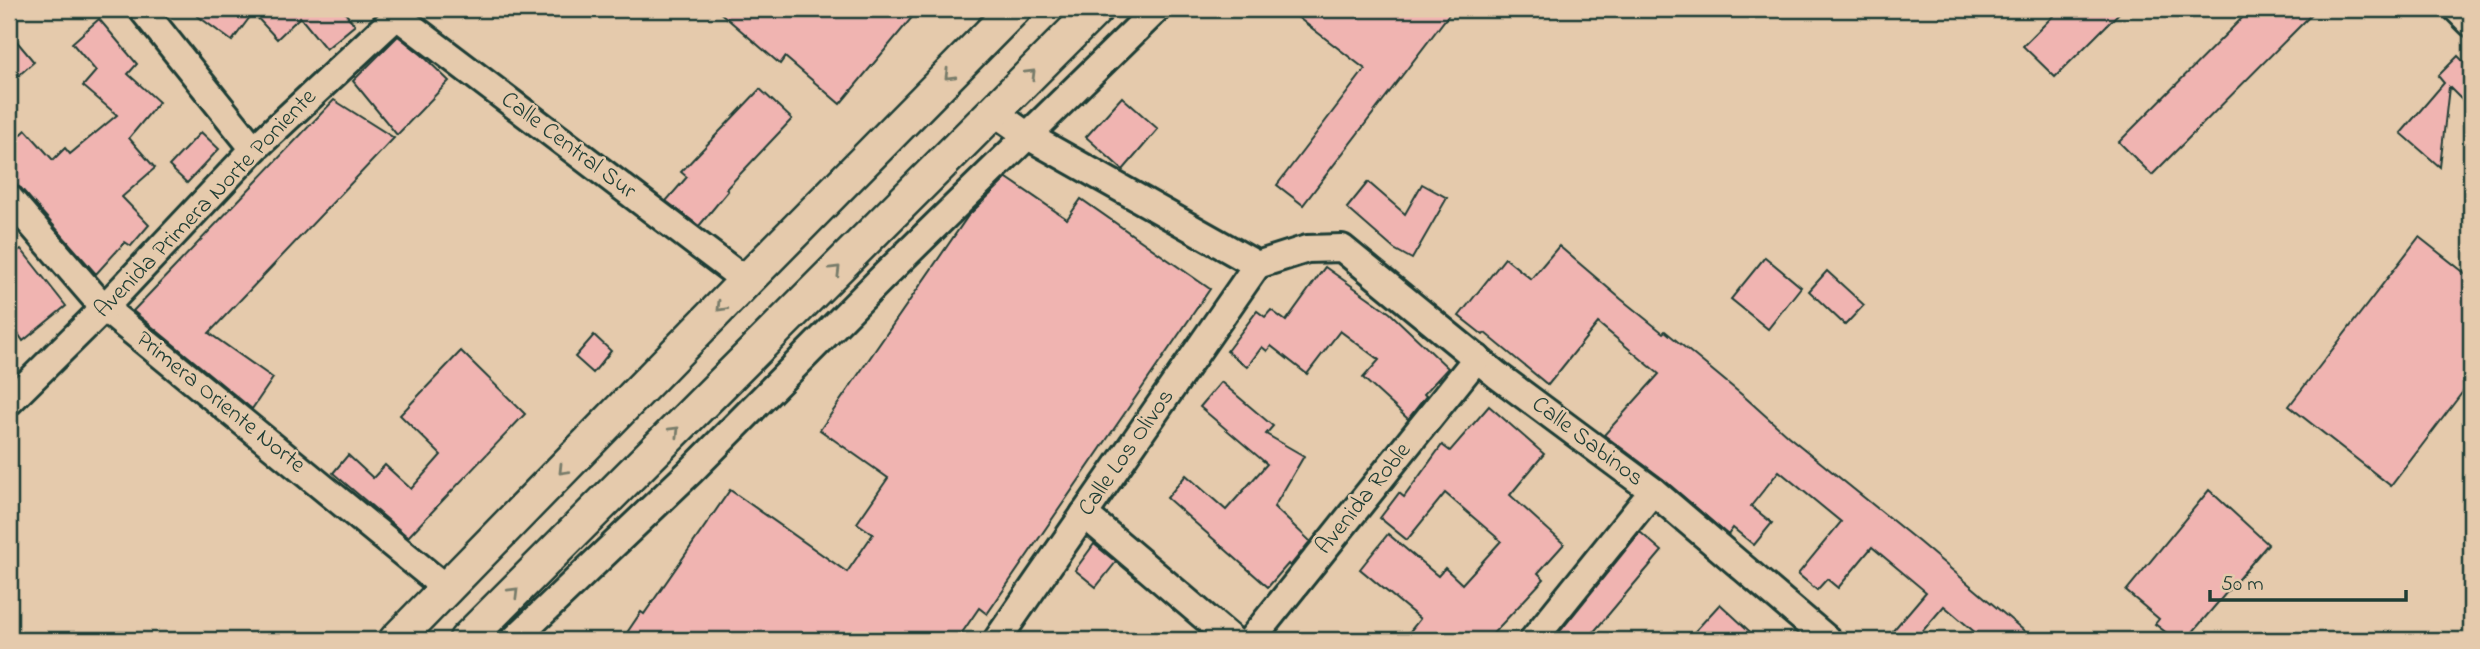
<svg xmlns="http://www.w3.org/2000/svg" width="2480" height="649" font-family="'Indie Flower',sans-serif">
	<style>
		.building { fill: #f0b4b1; stroke: #1f3d34; stroke-width: 2 }
		.lines { fill: none; stroke-linecap: round; stroke-linejoin: round }
		.minor-casing { stroke: #1f3d34; stroke-width: 32 }
		.major-casing { stroke: #1f3d34; stroke-width: 38 }
		.minor { stroke: #e5caac; stroke-width: 26 }
		.major { stroke: #e5caac; stroke-width: 33 }
		.oneway { stroke: #787c6a }
		.labels { text-anchor: middle; dominant-baseline: central; stroke-width: 5; stroke-linejoin: round; paint-order: stroke }
		.street-label { font-size: 24px; fill: #1f3d34; stroke: #e5caac }
	</style>
	<rect width="100%" height="100%" fill="#e5caac"/>
	<filter id="ink" filterUnits="userSpaceOnUse"><feTurbulence type="fractalNoise" baseFrequency=".0143" numOctaves="2"/><feDisplacementMap in="SourceGraphic" scale="14" xChannelSelector="R" yChannelSelector="G"/><feConvolveMatrix kernelMatrix="1 2 1 2 8 2 1 2 1" color-interpolation-filters="sRGB"/></filter>
	<g filter="url(#ink)">
		<!-- building -->
		<g class="building">
			<path d="M188,9H342L355,25L326,49L300,17L277,39L253,13L232,41Z"/>
			<path d="M716,9H919L840,104L785,57L780,64Z"/>
			<path d="M1287,9H1453L1303,205L1277,185L1365,69Z"/>
			<path d="M2060,9H2123L2055,77L2023,46Z"/>
			<path d="M2251,9H2317L2152,175L2119,142Z"/>
			<path d="M99,19L137,64L128,74L159,102L129,138L155,168L122,197L149,225L131,246L125,242L96,274L21,188L9,183V146L26,130L53,160L65,148L70,154L117,115L83,86L96,71L72,43Z"/>
			<path d="M9,32L34,62L9,84Z"/>
			<path d="M398,36L422,55L449,81L397,135L353,81Z"/>
			<path d="M2458,56L2471,69V109L2449,87L2440,167L2401,133L2444,83L2438,76Z"/>
			<path d="M760,89L792,119L726,189L728,191L699,226L666,201L687,177L681,172Z"/>
			<path d="M1122,97L1158,129L1123,170L1086,137Z"/>
			<path d="M334,100L394,138L209,333L273,378L252,409L133,311Z"/>
			<path d="M201,132L219,149L187,183L169,166Z"/>
			<path d="M1007,178L1067,219L1081,199L1210,289L987,614L979,608L957,640H622L641,612L644,614L730,490L847,572L873,534L857,523L888,478L820,430L968,216Z"/>
			<path d="M1368,182L1405,214L1422,184L1447,198L1412,259L1394,249L1347,208Z"/>
			<path d="M2419,237L2471,278V381L2391,486L2289,406Z"/>
			<path d="M9,243L18,251L21,249L66,306L23,341L9,320Z"/>
			<path d="M1559,246L1621,299L1663,333L1665,331L1747,399L1788,436L1919,542L2035,640H1984L1944,606L1915,640H1885L1926,592L1872,547L1838,588L1827,579L1817,590L1798,574L1841,522L1779,471L1751,506L1772,523L1754,545L1733,528L1728,535L1663,479L1604,435L1659,374L1598,323L1548,385L1485,333L1483,335L1459,316L1505,258L1531,279Z"/>
			<path d="M1765,257L1801,287L1768,329L1731,299Z"/>
			<path d="M1325,267L1390,313L1448,368L1424,394L1426,396L1408,419L1363,378L1379,360L1340,331L1307,374L1271,346L1267,351L1262,347L1247,367L1227,351L1257,311L1265,317L1271,310L1286,321Z"/>
			<path d="M1827,271L1864,305L1845,325L1809,291Z"/>
			<path d="M594,335L611,351L593,373L575,357Z"/>
			<path d="M461,351L525,414L408,537L333,473L348,455L373,478L385,465L411,489L441,455L400,415Z"/>
			<path d="M1221,382L1273,426L1266,434L1304,456L1274,507L1310,541L1290,566L1288,564L1268,587L1167,498L1186,475L1226,510L1267,464L1200,407Z"/>
			<path d="M1489,406L1544,454L1510,495L1564,544L1538,573L1544,579L1487,640H1403L1420,619L1360,569L1388,534L1438,576L1445,568L1462,584L1501,541L1445,493L1407,540L1380,518L1399,493L1404,497L1442,445L1450,451Z"/>
			<path d="M2209,490L2268,544L2186,640H2176L2155,624L2159,619L2126,591Z"/>
			<path d="M1640,532L1662,551L1587,640H1553Z"/>
			<path d="M1094,544L1116,562L1096,587L1075,570Z"/>
			<path d="M1720,604L1759,640H1687Z"/>
		</g>
		<g class="lines">
			<defs>
				<g id="minor">
					<path d="M142,9L254,149"/>
					<path d="M391,9L397,16L746,281"/>
					<path d="M2457,9L2471,23"/>
					<path d="M994,112L1028,136L1257,265L1307,249L1342,248L1497,375L1653,491L1828,640"/>
					<path d="M9,198L104,308L448,590"/>
					<path d="M9,402L104,308L254,149L404,9"/>
					<path d="M1084,514L1232,640"/>
					<path d="M514,640L690,472L884,276L1157,9"/>
					<path d="M997,640L1257,265"/>
					<path d="M1251,640L1477,358"/>
					<path d="M1533,640L1653,491"/>
				</g>
				<g id="major">
					<path d="M396,640L746,281L1014,9"/>
					<path d="M466,640L1096,9"/>
				</g>
			</defs>
			<!-- minor casing -->
			<use href="#minor" class="minor-casing"/>
			<!-- major casing -->
			<use href="#major" class="major-casing"/>
			<!-- minor -->
			<use href="#minor" class="minor"/>
			<!-- major -->
			<use href="#major" class="major"/>
		</g>
		<!-- one-way arrows -->
		<defs><path id="oneway-chevron" d="M-2-3.5L2.5 0L-2 3.5" fill="none" stroke-width="1.6" stroke-linecap="round" stroke-linejoin="round" transform="scale(1.75)"/></defs>
		<g class="oneway">
			<use href="#oneway-chevron" transform="translate(1031 74) rotate(-45)"/>
			<use href="#oneway-chevron" transform="translate(949 75) rotate(135)"/>
			<use href="#oneway-chevron" transform="translate(836 270) rotate(-45)"/>
			<use href="#oneway-chevron" transform="translate(721 307) rotate(134)"/>
			<use href="#oneway-chevron" transform="translate(675 431) rotate(-45)"/>
			<use href="#oneway-chevron" transform="translate(563 470) rotate(134)"/>
			<use href="#oneway-chevron" transform="translate(514 592) rotate(-45)"/>
		</g>
	</g>
	<g class="labels">
		<!-- street labels -->
		<g class="street-label">
			<text transform="translate(568 146) rotate(37)">Calle Central Sur</text>
			<text transform="translate(206 204) rotate(-46)">Avenida Primera Norte Poniente</text>
			<text transform="translate(220 403) rotate(39)">Primera Oriente Norte</text>
			<text transform="translate(1587 442) rotate(37)">Calle Sabinos</text>
			<text transform="translate(1127 453) rotate(-55)">Calle Los Olivos</text>
			<text transform="translate(1364 499) rotate(-51)">Avenida Roble</text>
		</g>
	</g>
	<!-- margin -->
	<rect width="2480" height="649" fill="none" stroke="#e5caac" stroke-width="35"/>
	<rect x="18" y="18" width="2445" height="614" fill="none" stroke="#1f3d34" stroke-width="2.5" filter="url(#ink)"/>
	<!-- scale -->
	<path d="M2210 590v10h196v-10" fill="none" stroke="#1f3d34" stroke-width="3.5"/>
	<text x="2221" y="590" font-size="21" fill="#1f3d34" stroke="#e5caac" stroke-width="5" paint-order="stroke">50 m</text>
</svg>
